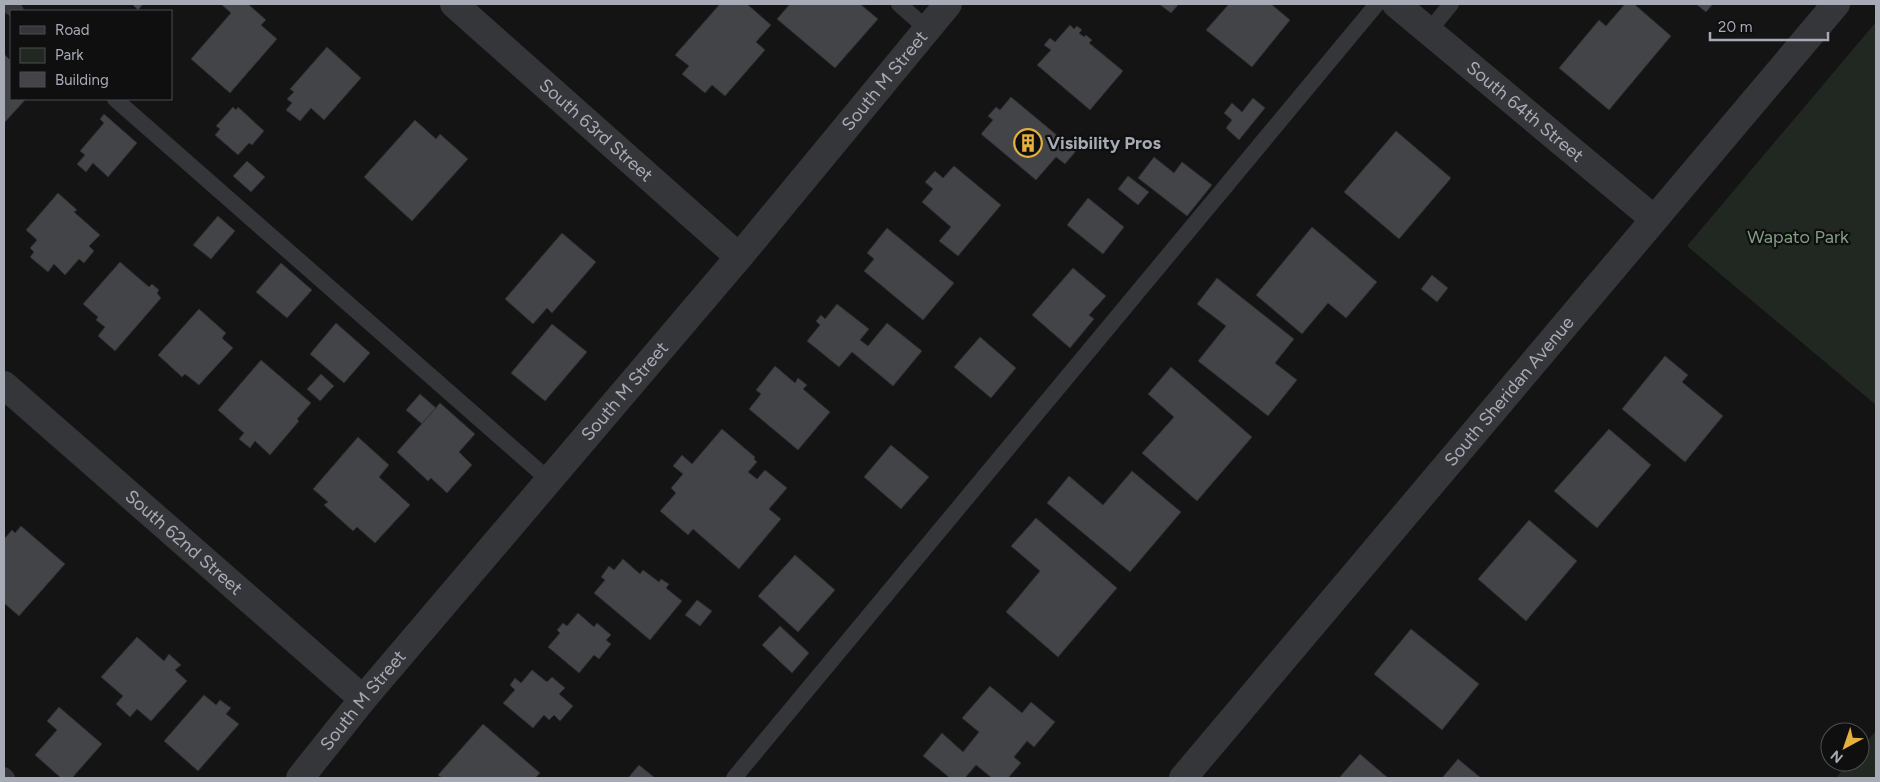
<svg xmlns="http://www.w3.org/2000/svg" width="1880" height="782" font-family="Figtree,sans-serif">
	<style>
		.green { fill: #202821 }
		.building { fill: #434448; stroke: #2e2e31 }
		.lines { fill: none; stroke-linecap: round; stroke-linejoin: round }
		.service { stroke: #35363a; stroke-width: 16 }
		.minor { stroke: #35363a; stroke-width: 28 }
		.tertiary { stroke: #35363a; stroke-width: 28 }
		.labels { text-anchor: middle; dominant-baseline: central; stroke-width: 4.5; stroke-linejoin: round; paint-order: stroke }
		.street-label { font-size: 18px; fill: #a7abb5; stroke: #0f0f10 }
		.poi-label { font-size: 18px; font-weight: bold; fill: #a7abb5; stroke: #0f0f10; text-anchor: start }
		.park-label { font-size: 18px; fill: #7f9e82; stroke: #0f0f10 }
	</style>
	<rect width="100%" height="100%" fill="#141415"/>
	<!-- green -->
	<g class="green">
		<path d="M1876,22V405L1687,246Z"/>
		<path d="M1876,731V778H1836L1849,762H1860V749Z"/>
	</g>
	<!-- building -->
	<g class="building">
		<path d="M132,4H143L138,10Z"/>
		<path d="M221,4H248L266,20L261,25L277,39L230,93L191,59L231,13Z"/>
		<path d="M720,4H747L771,25L756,42L765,50L725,96L712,85L705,93L682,74L689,66L675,55Z"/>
		<path d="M790,4H860L878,19L835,68L777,19Z"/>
		<path d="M1159,4H1179L1171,13Z"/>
		<path d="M1229,4H1271L1290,20L1252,67L1206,30Z"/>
		<path d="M1625,4H1634L1671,36L1609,110L1559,68L1599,20L1606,26Z"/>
		<path d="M1696,4H1713L1706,12Z"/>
		<path d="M1070,25L1074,29L1077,26L1082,30L1079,33L1084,37L1086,35L1092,40L1089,43L1123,71L1090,110L1037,65L1051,50L1044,45L1050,38L1055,42Z"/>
		<path d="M327,47L361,78L324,120L311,108L300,121L286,110L292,103L287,99L294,92L290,89Z"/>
		<path d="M4,54L11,61V99H26L4,123Z"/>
		<path d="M1011,97L1076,151L1065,164L1056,157L1036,180L981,134L993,120L988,116L996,107L1000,110Z"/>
		<path d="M1253,98L1265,108L1239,140L1226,128L1232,120L1224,113L1232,103L1242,112Z"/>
		<path d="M233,107L236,110L238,107L264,131L252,145L249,143L238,155L215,135L220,129L216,126Z"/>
		<path d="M104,114L137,143L108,177L93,163L86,172L77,164L85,155L80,151L104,123L100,119Z"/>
		<path d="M415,120L436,139L440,134L468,159L412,221L364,177Z"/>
		<path d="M1396,131L1451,178L1399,239L1344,192Z"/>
		<path d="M1154,157L1174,173L1182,162L1212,185L1187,216L1138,178Z"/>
		<path d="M247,161L265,177L251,192L233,176Z"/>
		<path d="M954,166L1001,205L958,256L939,241L951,227L922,202L933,189L925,182L935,171L943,178Z"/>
		<path d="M1128,176L1149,192L1138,205L1118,189Z"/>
		<path d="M58,193L77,210L74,212L100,235L89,246L94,251L84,263L79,259L65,275L54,264L48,272L30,257L34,252L30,248L37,240L26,230Z"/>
		<path d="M1088,198L1124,227L1103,254L1067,225Z"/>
		<path d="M218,216L235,231L211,259L193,245Z"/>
		<path d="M1312,227L1377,282L1346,318L1328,303L1302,334L1256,295Z"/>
		<path d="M887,228L954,283L923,320L864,271L874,259L867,253Z"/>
		<path d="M562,233L596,262L552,313L547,308L533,324L505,299Z"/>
		<path d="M120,262L149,287L152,284L159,290L157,293L161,298L115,351L98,336L105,327L96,320L98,317L83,304Z"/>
		<path d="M281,263L312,290L287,318L256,292Z"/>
		<path d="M1073,268L1106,296L1089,315L1094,319L1070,348L1032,315Z"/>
		<path d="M1432,275L1448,288L1437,302L1421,289Z"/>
		<path d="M1217,278L1294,339L1275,363L1297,380L1268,416L1198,361L1226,326L1197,304Z"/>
		<path d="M837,304L869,329L860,340L868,346L887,323L922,351L893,386L852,352L839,367L807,341L820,325L816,321L821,315L825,319Z"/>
		<path d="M199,309L226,333L222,338L233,348L199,385L185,374L182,377L158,355Z"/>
		<path d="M336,323L370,353L344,383L310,354Z"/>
		<path d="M552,324L587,352L545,401L511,373Z"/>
		<path d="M980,337L1016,368L991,398L954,367Z"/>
		<path d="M1665,356L1688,375L1682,382L1723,416L1685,462L1622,409Z"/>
		<path d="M261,360L311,403L297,419L299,421L270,455L255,441L250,448L239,439L244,433L218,410Z"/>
		<path d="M775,366L795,383L798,378L807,385L803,389L830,412L798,450L749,409L761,394L756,390Z"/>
		<path d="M1171,367L1252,437L1197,501L1142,453L1174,417L1148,394Z"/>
		<path d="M321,374L334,386L320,401L307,389Z"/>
		<path d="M420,394L436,408L422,424L406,410Z"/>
		<path d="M440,403L475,434L459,452L472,465L447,493L431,478L428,481L397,452Z"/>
		<path d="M722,429L755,457L754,459L757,462L748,472L757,479L765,470L787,488L769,509L781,519L739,569L693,529L688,535L660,511L676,493L671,488L683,474L673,466L682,455L692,464Z"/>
		<path d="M1609,429L1651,465L1597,528L1554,491Z"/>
		<path d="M358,437L389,465L379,477L410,505L375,543L357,527L353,531L324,505L328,502L313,489Z"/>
		<path d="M891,445L929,477L901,509L864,477Z"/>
		<path d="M1132,471L1181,512L1130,572L1047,503L1069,476L1103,505Z"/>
		<path d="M1036,518L1117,588L1058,657L1006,612L1040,571L1011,546Z"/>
		<path d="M1529,520L1577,561L1526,621L1478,579Z"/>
		<path d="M21,526L65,564L19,616L4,603V539L12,530L15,533Z"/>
		<path d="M795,555L835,590L798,632L758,596Z"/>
		<path d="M623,559L640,574L643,570L659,582L661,579L669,584L666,588L682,601L650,640L594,593L605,580L601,577L609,566L614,570Z"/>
		<path d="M697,600L712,611L700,626L685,615Z"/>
		<path d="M578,613L594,627L597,623L611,635L606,640L611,644L599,659L594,655L579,673L548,647L560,633L557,630L563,623L567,626Z"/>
		<path d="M780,626L809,653L792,673L762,645Z"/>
		<path d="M1411,629L1479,684L1442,730L1374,674Z"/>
		<path d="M137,637L164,661L169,654L181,665L175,670L187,681L151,721L137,709L130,717L116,704L123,696L101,677Z"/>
		<path d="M532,670L547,682L552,677L565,688L559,694L573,706L560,721L554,715L549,720L544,715L533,728L503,703L515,690L510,685L515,678L521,683Z"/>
		<path d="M990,686L1022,713L1031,702L1055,722L1034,747L1027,741L1014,757L1021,763L1008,778H992L976,765L965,778H950L923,756L942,733L963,752L979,732L962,718Z"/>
		<path d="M204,695L216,705L220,700L231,708L226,714L239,724L198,771L164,741Z"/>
		<path d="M59,707L102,744L72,778H61L35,755L57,730L47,721Z"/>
		<path d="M483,724L540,773L535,778H442L438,775Z"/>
		<path d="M1360,754L1388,778H1339Z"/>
		<path d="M1458,759L1481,778H1442Z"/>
		<path d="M639,765L655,778H628Z"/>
	</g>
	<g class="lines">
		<!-- service -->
		<g class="service">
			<path d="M7,4L16,11"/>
			<path d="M899,4L927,29"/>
			<path d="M1429,31L1451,4"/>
			<path d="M115,99L549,480"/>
			<path d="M4,775L7,778"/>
			<path d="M734,778L1377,4"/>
		</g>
		<!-- minor -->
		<g class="minor">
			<path id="s1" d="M454,4L739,257"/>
			<path id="s2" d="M4,385L363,699"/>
			<path id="s3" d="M300,778L363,699L739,257L948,4"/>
		</g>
		<!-- tertiary -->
		<g class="tertiary">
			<path id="s4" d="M1396,4L1654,219"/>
			<path id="s5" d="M1183,778L1836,4"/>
		</g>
	</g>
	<!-- icons -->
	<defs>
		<symbol id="building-ring" viewBox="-11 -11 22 22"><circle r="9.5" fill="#0f0f10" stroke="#e4b13d" stroke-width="1.5"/><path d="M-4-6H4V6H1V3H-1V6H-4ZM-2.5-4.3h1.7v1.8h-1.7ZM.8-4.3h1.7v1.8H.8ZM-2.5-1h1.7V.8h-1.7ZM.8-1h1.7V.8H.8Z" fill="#e4b13d"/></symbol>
	</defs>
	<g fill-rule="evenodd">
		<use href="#building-ring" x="1012" y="127" width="32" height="32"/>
	</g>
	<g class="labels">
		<!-- street labels -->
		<g class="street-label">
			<text stroke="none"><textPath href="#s3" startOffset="910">South M Street</textPath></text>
			<text stroke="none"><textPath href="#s4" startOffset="168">South 64th Street</textPath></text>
			<text stroke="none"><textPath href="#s1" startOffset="190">South 63rd Street</textPath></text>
			<text stroke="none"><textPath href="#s3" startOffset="505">South M Street</textPath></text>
			<text stroke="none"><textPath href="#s5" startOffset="506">South Sheridan Avenue</textPath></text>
			<text stroke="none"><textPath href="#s2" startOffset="239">South 62nd Street</textPath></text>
			<text stroke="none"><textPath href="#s3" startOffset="100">South M Street</textPath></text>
		</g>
		<!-- poi labels -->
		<g class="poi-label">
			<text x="1047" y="143">Visibility Pros</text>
		</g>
		<!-- park labels -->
		<g class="park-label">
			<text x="1798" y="237">Wapato Park</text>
		</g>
	</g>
	<!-- border -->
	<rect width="1880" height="782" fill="none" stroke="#a7abb5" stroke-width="10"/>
	<!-- legend -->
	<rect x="10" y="10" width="162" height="90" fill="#0f0f10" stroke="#4c4d52"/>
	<rect x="20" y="26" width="25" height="8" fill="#35363a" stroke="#4c4d52"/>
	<text x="55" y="35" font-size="15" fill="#a7abb5">Road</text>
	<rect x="20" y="48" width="25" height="15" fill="#202821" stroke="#4c4d52"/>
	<text x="55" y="60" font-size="15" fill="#a7abb5">Park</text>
	<rect x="20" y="72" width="25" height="15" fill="#434448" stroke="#4c4d52"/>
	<text x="55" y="85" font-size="15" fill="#a7abb5">Building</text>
	<!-- north arrow -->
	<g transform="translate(1845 747) rotate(220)"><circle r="24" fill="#0f0f10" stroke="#4c4d52"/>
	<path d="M0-4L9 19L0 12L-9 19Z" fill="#e4b13d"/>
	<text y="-8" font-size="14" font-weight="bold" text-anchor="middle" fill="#a7abb5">N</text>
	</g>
	<!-- scale -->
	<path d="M1710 32v8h118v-8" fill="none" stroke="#a7abb5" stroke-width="2.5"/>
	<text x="1718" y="32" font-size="15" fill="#a7abb5" stroke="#0f0f10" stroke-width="4" paint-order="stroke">20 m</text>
</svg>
